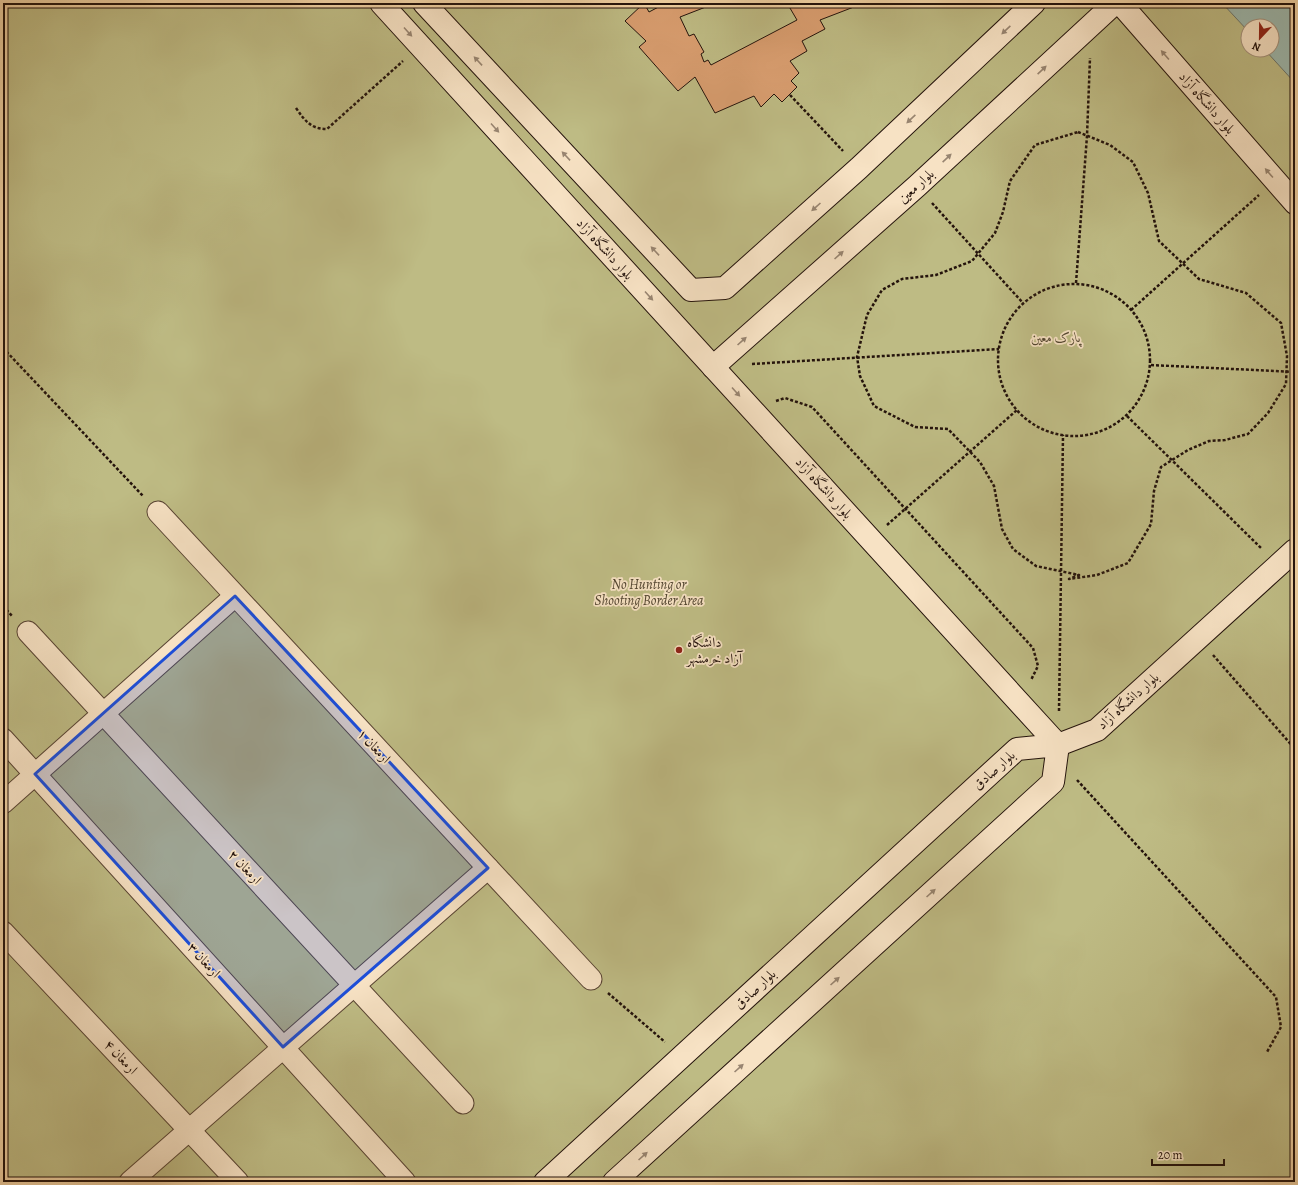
<svg xmlns="http://www.w3.org/2000/svg" width="1298" height="1185" font-family="Alegreya,Amiri,serif">
	<style>
		.green { fill: #bebb84; stroke: #716748; fill-rule: evenodd }
		.water { fill: #9cb7ac; stroke: #6c756c }
		.building { fill: #d99e70; stroke: #24130c }
		.lines { fill: none; stroke-linecap: round; stroke-linejoin: round }
		.street-casing { stroke: #584332; stroke-width: 23 }
		.secondary-casing { stroke: #24130c; stroke-width: 24 }
		.path { stroke: #24130c; stroke-width: 2.5; stroke-dasharray: 3 2; stroke-linecap: butt }
		.street { stroke: #f7e2c4; stroke-width: 21 }
		.secondary { stroke: #f7e2c4; stroke-width: 22 }
		.oneway { fill: #988571 }
		.marked { fill: #1d4ed8; fill-opacity: 0.2; stroke: #1d4ed8; stroke-width: 3; stroke-linejoin: round }
		.poi-dot { fill: #8f2418; stroke: #f7e2c4; stroke-width: 1.5 }
		.labels { text-anchor: middle; dominant-baseline: central; stroke-width: 3.5; stroke-linejoin: round; paint-order: stroke }
		.street-label { font-size: 14px; fill: #24130c; stroke: #f7e2c4 }
		.park-label { font-size: 14px; font-style: italic; fill: #524530; stroke: #f7e2c4 }
		.poi-label { font-size: 14px; fill: #24130c; stroke: #f7e2c4; text-anchor: start }
	</style>
	<rect width="100%" height="100%" fill="#f2d3a5"/>
	<filter id="stains"><feTurbulence type="fractalNoise" baseFrequency=".005" numOctaves="4"/><feColorMatrix values="0 0 0 0 .2 0 0 0 0 .09 0 0 0 0 .02 0 0 0 .5 -.17"/></filter>
	<radialGradient id="worn" r=".72"><stop offset=".6" stop-color="#630" stop-opacity="0"/><stop offset="1" stop-color="#630" stop-opacity=".3"/></radialGradient>
	<!-- green -->
	<path class="green" d="M3,3H1295V1182H3ZM1248,26H1272V50H1248Z"/>
	<!-- water -->
	<path class="water" d="M1222,3H1295V83L1265,50H1272V26H1248V31Z"/>
	<!-- building -->
	<path class="building" d="M644,3L649,12L666,3H716L680,17L689,36L694,34L704,52L701,54L704,62L708,60L711,65L797,20L787,3H861L859,5L820,20L825,29L802,41L807,51L790,61L799,73L791,81L797,87L782,102L774,94L761,107L754,96L715,113L695,77L678,91L639,47L646,41L625,21Z"/>
	<g class="lines">
		<defs>
			<g id="street">
				<path d="M158,512L591,979"/>
				<path d="M28,632L463,1103"/>
				<path d="M3,739L405,1182"/>
				<path d="M3,803L235,596"/>
				<path d="M3,932L238,1182"/>
				<path d="M130,1182L488,868"/>
			</g>
			<g id="secondary">
				<path d="M381,3L1058,745L1097,730L1295,550"/>
				<path d="M424,3L691,290L725,288L859,168L1034,3"/>
				<path d="M1120,3L1295,203"/>
				<path d="M713,367L917,186L1115,3"/>
				<path d="M545,1182L1017,749L1058,745L1053,782L614,1182"/>
			</g>
		</defs>
		<!-- street casing -->
		<use href="#street" class="street-casing"/>
		<!-- secondary casing -->
		<use href="#secondary" class="secondary-casing"/>
		<!-- path -->
		<g class="path">
			<path d="M790,95L843,151"/>
			<path d="M296,108C305,121 311,129 327,129L403,61"/>
			<path d="M1078,132L1110,145L1133,162L1148,193L1159,241L1199,279L1246,293L1281,323L1287,356L1286,384L1268,413L1248,434L1225,440L1209,441L1188,450L1161,467L1154,491L1151,524L1128,563L1097,575L1069,579L1079,575L1036,566L1013,549L1002,529L994,486L980,462L948,429L915,427L874,406L860,376L857,357L867,315L882,290L902,279L936,275L972,261L995,233L1003,212L1010,181L1035,145Z"/>
			<path d="M932,203L1023,303"/>
			<path d="M1076,283L1087,136L1090,58"/>
			<circle cx="1074" cy="360" r="76"/>
			<path d="M1131,310L1259,195"/>
			<path d="M3,348L143,496"/>
			<path d="M752,364L999,349"/>
			<path d="M1151,365L1295,372"/>
			<path d="M776,401L785,398L812,407L1033,648L1038,666L1031,680"/>
			<path d="M1127,416L1262,549"/>
			<path d="M887,525L1017,410"/>
			<path d="M3,606L12,616"/>
			<path d="M1213,655L1295,749"/>
			<path d="M1059,711L1063,435"/>
			<path d="M1077,780L1276,997L1281,1027L1267,1052"/>
			<path d="M608,993L665,1042"/>
		</g>
		<!-- street -->
		<use href="#street" class="street"/>
		<!-- secondary -->
		<use href="#secondary" class="secondary"/>
	</g>
	<!-- one-way arrows -->
	<defs><path id="oneway-solid" d="M-6-.8H1V-3.2L6.5 0L1 3.2V.8H-6Z"/></defs>
	<g class="oneway">
		<use href="#oneway-solid" transform="translate(1006 30) rotate(137)"/>
		<use href="#oneway-solid" transform="translate(408 32) rotate(48)"/>
		<use href="#oneway-solid" transform="translate(1165 55) rotate(-131)"/>
		<use href="#oneway-solid" transform="translate(478 61) rotate(-133)"/>
		<use href="#oneway-solid" transform="translate(1042 70) rotate(-43)"/>
		<use href="#oneway-solid" transform="translate(911 119) rotate(137)"/>
		<use href="#oneway-solid" transform="translate(495 128) rotate(48)"/>
		<use href="#oneway-solid" transform="translate(566 156) rotate(-133)"/>
		<use href="#oneway-solid" transform="translate(947 158) rotate(-43)"/>
		<use href="#oneway-solid" transform="translate(1269 173) rotate(-131)"/>
		<use href="#oneway-solid" transform="translate(816 207) rotate(138)"/>
		<use href="#oneway-solid" transform="translate(655 251) rotate(-133)"/>
		<use href="#oneway-solid" transform="translate(839 255) rotate(-42)"/>
		<use href="#oneway-solid" transform="translate(649 296) rotate(48)"/>
		<use href="#oneway-solid" transform="translate(742 341) rotate(-42)"/>
		<use href="#oneway-solid" transform="translate(736 392) rotate(48)"/>
		<use href="#oneway-solid" transform="translate(931 893) rotate(-42)"/>
		<use href="#oneway-solid" transform="translate(835 981) rotate(-42)"/>
		<use href="#oneway-solid" transform="translate(739 1068) rotate(-42)"/>
		<use href="#oneway-solid" transform="translate(643 1156) rotate(-42)"/>
	</g>
	<!-- marked area -->
	<path class="marked" d="M235,596L488,868L283,1047L35,774Z"/>
	<!-- markers -->
	<circle class="poi-dot" cx="679" cy="650" r="4"/>
	<g class="labels">
		<!-- street labels -->
		<g class="street-label">
			<text transform="translate(1207 103) rotate(49)">بلوار دانشگاه آزاد</text>
			<text transform="translate(916 186) rotate(-42)">بلوار معین</text>
			<text transform="translate(605 249) rotate(48)">بلوار دانشگاه آزاد</text>
			<text transform="translate(824 488) rotate(48)">بلوار دانشگاه آزاد</text>
			<text transform="translate(1128 701) rotate(-42)">بلوار دانشگاه آزاد</text>
			<text transform="translate(374 746) rotate(47)">ارمغان ۱</text>
			<text transform="translate(994 770) rotate(-42)">بلوار صادق</text>
			<text transform="translate(245 867) rotate(47)">ارمغان ۲</text>
			<text transform="translate(204 960) rotate(48)">ارمغان ۳</text>
			<text transform="translate(755 989) rotate(-43)">بلوار صادق</text>
			<text transform="translate(121 1057) rotate(47)">ارمغان ۴</text>
		</g>
		<!-- park labels -->
		<g class="park-label">
			<text x="1056" y="337">پارک معین</text>
			<text x="649" y="584">No Hunting or<tspan x="649" dy="16">Shooting Border Area</tspan></text>
		</g>
		<!-- poi labels -->
		<g class="poi-label">
			<text x="687" y="642">دانشگاه<tspan x="687" dy="16">آزاد خرمشهر</tspan></text>
		</g>
	</g>
	<!-- margin -->
	<rect width="1298" height="1185" fill="none" stroke="#f2d3a5" stroke-width="16"/>
	<rect x="4" y="4" width="1290" height="1177" fill="none" stroke="#24130c" stroke-width="2"/>
	<rect x="8" y="8" width="1282" height="1169" fill="none" stroke="#24130c"/>
	<!-- north arrow -->
	<g transform="translate(1260 38) rotate(202)"><circle r="19" fill="#f7e2c4" stroke="#a38f7a"/>
	<path d="M0-3L7 15L0 10L-7 15Z" fill="#8f2418"/>
	<text y="-6" font-size="11" font-weight="bold" text-anchor="middle" fill="#24130c">N</text>
	</g>
	<!-- scale -->
	<path d="M1152 1159v6h72v-6" fill="none" stroke="#24130c" stroke-width="2"/>
	<text x="1158" y="1159" font-size="12" fill="#24130c" stroke="#f7e2c4" stroke-width="3" paint-order="stroke">20 m</text>
	<rect width="100%" height="100%" filter="url(#stains)"/>
	<rect width="100%" height="100%" fill="url(#worn)"/>
</svg>
